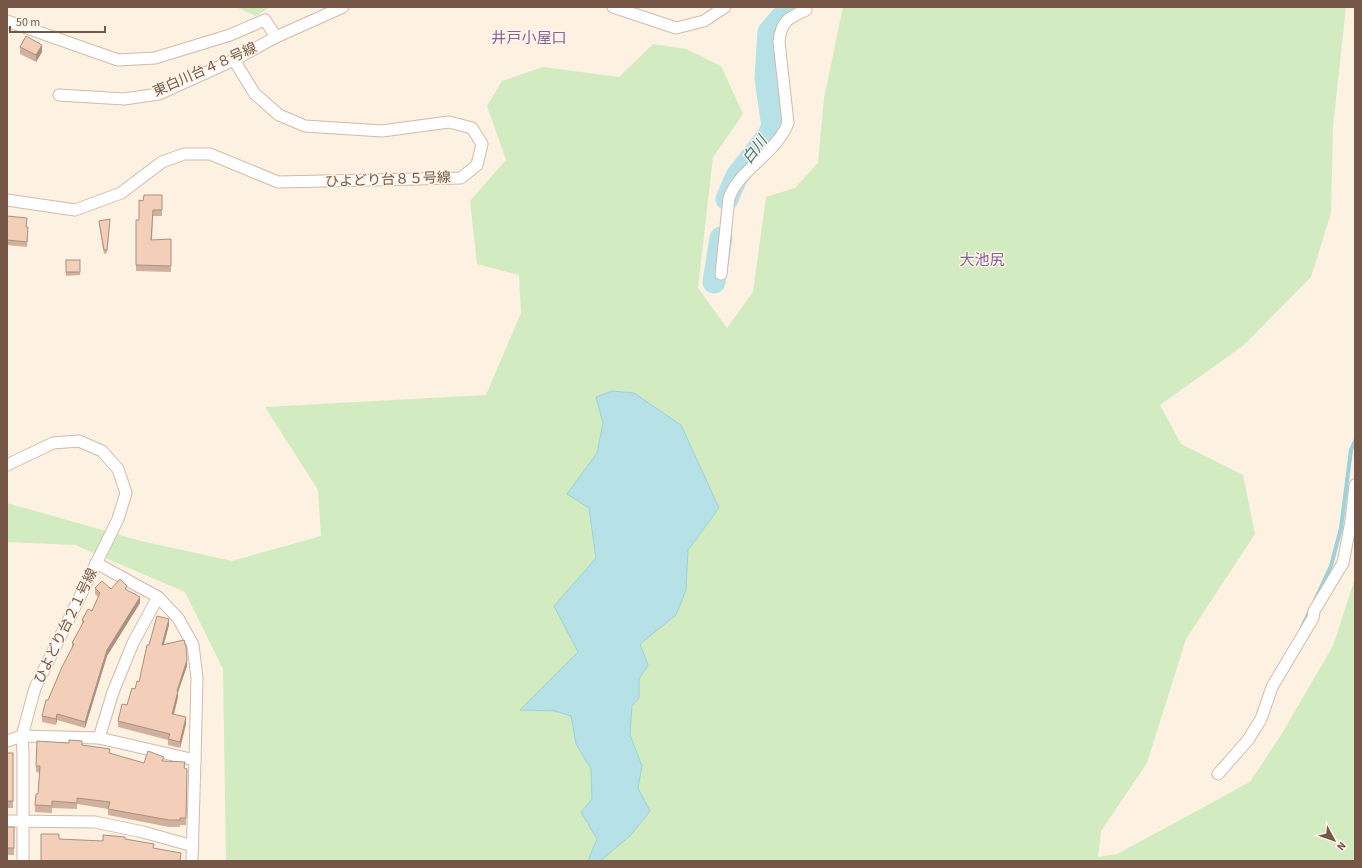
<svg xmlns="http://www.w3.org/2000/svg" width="1362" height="868" font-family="'Source Sans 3','Noto Sans JP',sans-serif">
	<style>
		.green { fill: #d3ebc0 }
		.water { fill: #b6e2e7; stroke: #9cd2d9 }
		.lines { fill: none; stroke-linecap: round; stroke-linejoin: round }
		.stream { stroke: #9cd2d9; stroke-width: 4 }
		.river { stroke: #b6e2e7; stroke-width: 23 }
		.street-casing { stroke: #d1baab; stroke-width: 13 }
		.street { stroke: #fff; stroke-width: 11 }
		.wall { fill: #d1b19e }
		.shaded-wall { fill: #aa9081 }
		.building { fill: #f3ceb8; stroke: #aa9081 }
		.labels { text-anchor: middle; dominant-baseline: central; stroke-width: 3; stroke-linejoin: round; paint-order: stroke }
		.street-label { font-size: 14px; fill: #755647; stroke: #fff5e9 }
		.neighbourhood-label { font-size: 15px; fill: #856399; stroke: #fff5e9 }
		.water-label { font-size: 15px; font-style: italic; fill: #3e7a83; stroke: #fff5e9 }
	</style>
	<rect width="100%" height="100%" fill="#fdf1e2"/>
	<!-- green -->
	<g class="green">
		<path d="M236,7H270L256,16Z"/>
		<path d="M843,7H1346L1333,126L1331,213L1311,277L1244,345L1160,405L1181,444L1243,475L1255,534L1186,639L1147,763L1101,831L1098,857L1117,854L1250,782L1281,735L1333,646L1355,578V861H226L223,669L185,592L75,545L7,542V503L141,541L232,561L321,536L318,490L265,407L486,395L521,313L519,275L477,264L470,201L506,160L487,106L502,81L543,67L619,77L653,44L686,49L721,66L743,114L713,157L698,288L727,328L753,292L766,197L795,188L818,163L824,98Z"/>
	</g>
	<!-- water -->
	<path class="water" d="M612,391L634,393L681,425L719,508L688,550L686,590L676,615L640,644L648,665L639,679V698L632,706L630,735L642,766L638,788L650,811L630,836L600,861H588L597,839L581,812L592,799L591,769L576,744L571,716L555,711L520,710L578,652L554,606L596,558L589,508L567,494L597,453L603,423L596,397Z"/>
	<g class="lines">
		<!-- stream -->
		<g class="stream">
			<path d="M1315,600L1331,566L1341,528L1351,450L1355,441"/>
			<path d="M1302,627L1310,610"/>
		</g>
		<!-- river -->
		<g class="river">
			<path d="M727,199L737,176L768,136L773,127L766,78L769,32L781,18L799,7"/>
			<path d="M714,282L721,238"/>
		</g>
		<defs>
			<g id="street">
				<path d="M613,7L676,28L704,21L725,7"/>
				<path d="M7,21L118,60L155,58L230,35L265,20L276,37"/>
				<path d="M59,95L124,99L159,94L234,60L276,37L343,7"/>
				<path d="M7,200L75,210L121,193L162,162L184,154H210L278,182L461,178L477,165L482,144L472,128L449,122L382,131L305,126L279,115L255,94L234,60"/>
				<path d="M721,274L729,198C740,168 776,154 788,123L779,42C781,21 788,18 806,10L805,7"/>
				<path d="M7,465L53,443L79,441L102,451L118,469L126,493L118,519L35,688L22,736L23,753V861"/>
				<path d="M96,563L158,597L178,618L193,645L197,678L195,760"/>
				<path d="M99,738L113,692L133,643L158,597"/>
				<path d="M7,741L22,736L99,738L195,760L192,861"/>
				<path d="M1218,774L1248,740L1261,719L1272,687L1313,618L1314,611L1343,563L1351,521L1355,485"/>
				<path d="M7,821L95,822L143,832L193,846"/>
			</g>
		</defs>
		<!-- street casing -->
		<use href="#street" class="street-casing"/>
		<!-- street -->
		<use href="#street" class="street"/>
	</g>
	<!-- wall -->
	<g class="wall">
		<path d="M20,47L42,52L36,62L20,54Z"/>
		<path d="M162,195V216H153L152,240L171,239V272L136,271V220H139Z"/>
		<path d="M7,216L26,227L28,232L27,247L7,245Z"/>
		<path d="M99,221L110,222L107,253L104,254L99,225Z"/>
		<path d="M66,260H80V275L66,276Z"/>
		<path d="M95,588L127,590L140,603L107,656L85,728L57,720L56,725L42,722V716L48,700L72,647V643L82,625V620L92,611L98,597L95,594Z"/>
		<path d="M169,625L164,644L187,666L178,692V697L174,715L186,724L180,748L168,745V740L118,727V721L139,682L149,645Z"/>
		<path d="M82,745L110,754L144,763L164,761L185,768L187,769L186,825H180V827H169L108,815V809L77,804V809L52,808V813L35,812V805L38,794L40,773L36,772V766Z"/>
		<rect x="7" y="753" width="6" height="55"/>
		<rect x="7" y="827" width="7" height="28"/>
	</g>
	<!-- shaded-wall -->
	<g class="shaded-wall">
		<path d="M42,45V52L36,62V55Z"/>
		<path d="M140,597V603L107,656L85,728V722L107,650Z"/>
		<path d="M169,619V625L162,651V645Z"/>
		<path d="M187,660V666L178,692V697L172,720V714L177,691Z"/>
		<path d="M57,714V720L56,725V719Z"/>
		<path d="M186,717V724L180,748V742Z"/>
	</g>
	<!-- building -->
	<g class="building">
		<path d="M26,36L42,45L36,55L20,47Z"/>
		<path d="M144,195H162V210H153L151,240L171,239V266L136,265V220H139V200L143,201Z"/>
		<path d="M7,216L27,218L26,227H28L27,242L7,240Z"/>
		<path d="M110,219L107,250H104L99,221Z"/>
		<rect x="66" y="260" width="14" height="12"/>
		<path d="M120,579L127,586L125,589L140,597L107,650L85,722L57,714L56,719L42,716L46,700H48L62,667L74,644L72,643L84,621L82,620L88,609L92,611L100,593L95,588L102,581L111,589Z"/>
		<path d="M157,616L169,619L162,645L184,640L186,647L187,660L177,691H178L172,714L186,717L180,742L168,739L170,734L118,721L122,704L127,705L132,688L135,689L137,681L139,682L147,645H149Z"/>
		<path d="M69,740L82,741V745L110,749L109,753L144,763L148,751L164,757L162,761L185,762L184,768L187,769L186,818H180V820H169L108,809L110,802L77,798V803L52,801V806L35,805L36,794H38L40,766H36L37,741L69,743Z"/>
		<rect x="7" y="753" width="6" height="48"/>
		<rect x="7" y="827" width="7" height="21"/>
		<path d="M41,834H59V839L103,841V835L125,837V839L154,844L153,848L181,853L180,861H41Z"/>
	</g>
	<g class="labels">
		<!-- street labels -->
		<g class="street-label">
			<text transform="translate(205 70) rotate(-24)">東白川台４８号線</text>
			<text transform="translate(388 180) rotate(-2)">ひよどり台８５号線</text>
			<text transform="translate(66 626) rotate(-64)">ひよどり台２１号線</text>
		</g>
		<!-- neighbourhood labels -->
		<g class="neighbourhood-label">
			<text x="529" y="38">井戸小屋口</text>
			<text x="982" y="260">大池尻</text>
		</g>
		<!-- water labels -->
		<g class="water-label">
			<text transform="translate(755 150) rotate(-53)">白川</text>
		</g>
	</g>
	<!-- border -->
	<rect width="1362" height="868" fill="none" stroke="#755647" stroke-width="16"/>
	<!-- north arrow -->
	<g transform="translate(1334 840) rotate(130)" stroke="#fff5e9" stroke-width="3" paint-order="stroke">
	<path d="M0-3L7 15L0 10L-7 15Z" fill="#755647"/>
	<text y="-6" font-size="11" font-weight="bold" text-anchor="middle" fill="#755647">N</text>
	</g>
	<!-- scale -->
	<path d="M10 26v6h95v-6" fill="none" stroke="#755647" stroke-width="2"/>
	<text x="16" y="26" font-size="12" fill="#755647" stroke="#fff5e9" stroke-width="3" paint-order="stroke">50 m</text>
</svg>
